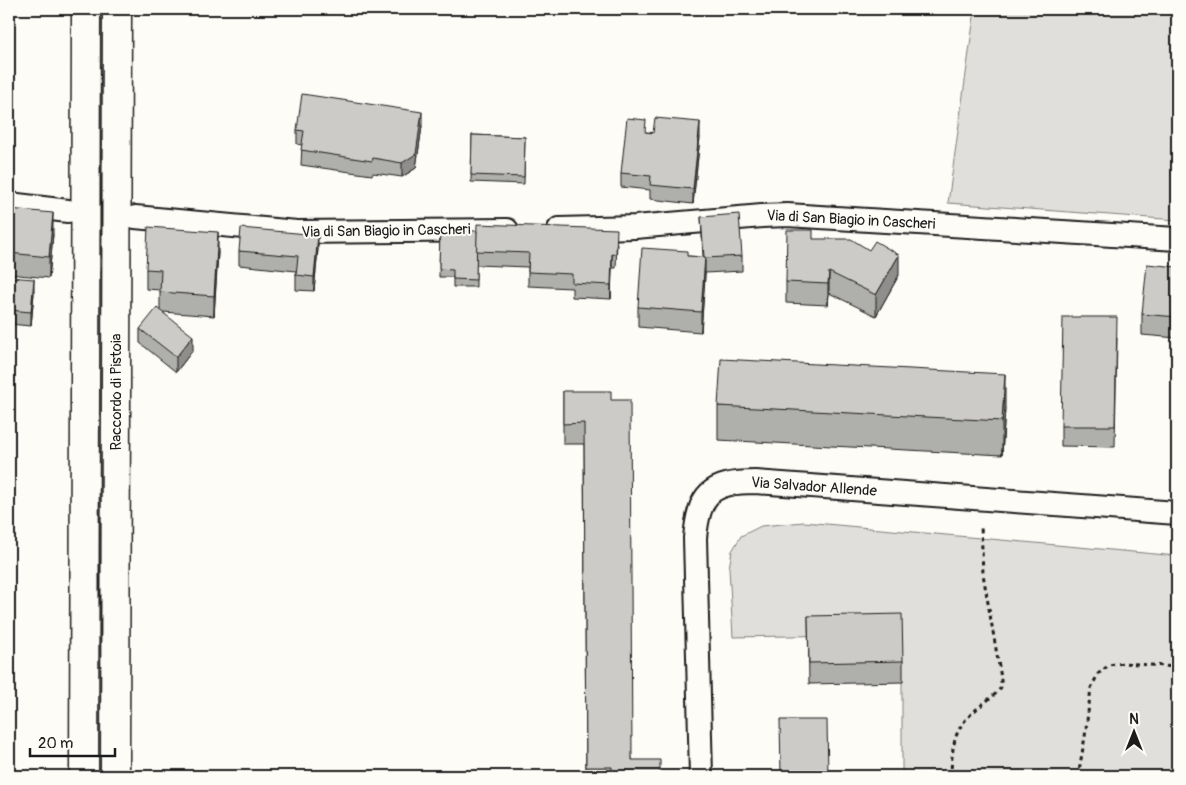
<svg xmlns="http://www.w3.org/2000/svg" width="1186" height="785" font-family="Pangolin,sans-serif">
	<style>
		.green { fill: #e0dfdb; stroke: #7e7e7c }
		.lines { fill: none; stroke-linecap: round; stroke-linejoin: round }
		.minor-casing { stroke: #1c1c1c; stroke-width: 26 }
		.trunk-casing { stroke: #1c1c1c; stroke-width: 31 }
		.path { stroke: #1c1c1c; stroke-width: 3; stroke-dasharray: 4 4; stroke-linecap: butt }
		.minor { stroke: #fdfcf7; stroke-width: 22 }
		.trunk { stroke: #fdfcf7; stroke-width: 28 }
		.wall { fill: #afafac; stroke: #1c1c1c }
		.shaded-wall { fill: #8f8e8c; stroke: #1c1c1c }
		.building { fill: #cccbc8; stroke: #1c1c1c }
		.labels { text-anchor: middle; dominant-baseline: central; stroke-width: 4; stroke-linejoin: round; paint-order: stroke }
		.street-label { font-size: 15px; fill: #1c1c1c; stroke: #fdfcf7 }
	</style>
	<rect width="100%" height="100%" fill="#fdfcf7"/>
	<filter id="ink" filterUnits="userSpaceOnUse"><feTurbulence type="fractalNoise" baseFrequency=".02" numOctaves="2"/><feDisplacementMap in="SourceGraphic" scale="10" xChannelSelector="R" yChannelSelector="G"/><feConvolveMatrix kernelMatrix="1 2 1 2 8 2 1 2 1" color-interpolation-filters="sRGB"/></filter>
	<g filter="url(#ink)">
		<!-- green -->
		<g class="green">
			<path d="M975,9H1177V220L948,203Z"/>
			<path d="M804,522L1177,556V645L1174,696L1177,697V776H902V634L733,637L729,568L732,551L741,536L761,526Z"/>
		</g>
		<g class="lines">
			<defs>
				<g id="minor">
					<path d="M9,204L68,211"/>
					<path d="M135,217L297,232L507,230"/>
					<path d="M559,229L635,227L762,216L787,215L1177,239"/>
					<path d="M701,776L695,538C699,494 710,482 755,482L1177,513"/>
				</g>
				<g id="trunk">
					<path d="M84,776L86,9"/>
					<path d="M115,776L117,9"/>
				</g>
			</defs>
			<!-- minor casing -->
			<use href="#minor" class="minor-casing"/>
			<!-- trunk casing -->
			<use href="#trunk" class="trunk-casing"/>
			<!-- path -->
			<g class="path">
				<path d="M951,776C952,726 961,721 998,692L1001,687V678L983,574L981,525"/>
				<path d="M1078,776L1085,737L1091,688L1098,674L1109,665L1124,663L1177,667"/>
			</g>
			<!-- minor -->
			<use href="#minor" class="minor"/>
			<!-- trunk -->
			<use href="#trunk" class="trunk"/>
		</g>
		<!-- wall -->
		<g class="wall">
			<path d="M422,126L416,168L402,177L373,173L372,175L301,165L302,145L297,144V130Z"/>
			<path d="M646,132L700,137L693,204L650,199V190L621,187V173Z"/>
			<path d="M472,135L525,137L524,184L471,182Z"/>
			<path d="M9,209L53,234L49,278L9,274Z"/>
			<path d="M701,217L742,256V271L705,273L701,332L638,327V307L687,256L703,257Z"/>
			<path d="M440,230L617,243L616,268H612L611,299L572,297V288L528,286V267L476,265V287H453V277H439Z"/>
			<path d="M813,239L899,275L876,316L829,293L828,305L786,303V282Z"/>
			<path d="M318,249L314,291L296,290V271L239,265V251Z"/>
			<path d="M218,252L214,316L163,312L193,350L176,372L140,343V329L160,310V290L146,289V269Z"/>
			<path d="M1177,267V338L1142,335V314Z"/>
			<path d="M9,277L34,293L31,326L9,324Z"/>
			<path d="M1117,338L1115,447L1061,446V426Z"/>
			<path d="M563,391L611,400L632,760L660,776H586L584,444H563Z"/>
			<path d="M718,406L1005,408L1002,455L718,440Z"/>
			<path d="M808,616L903,661V682L809,684Z"/>
		</g>
		<!-- shaded-wall -->
		<g class="shaded-wall">
			<path d="M422,112V126L416,168L402,177V163Z"/>
			<path d="M700,122V137L693,204V189Z"/>
			<path d="M53,213V234L49,278V257Z"/>
			<path d="M218,232V252L214,316V296Z"/>
			<path d="M318,235V249L314,291V277Z"/>
			<path d="M612,254V268L611,299V285Z"/>
			<path d="M899,255V275L876,316V295Z"/>
			<path d="M705,257V278L701,332V312Z"/>
			<path d="M829,272V293L828,305V284Z"/>
			<path d="M34,279V293L31,326V312Z"/>
			<path d="M193,336V350L176,372V357Z"/>
			<path d="M1005,374V408L1002,455V421Z"/>
		</g>
		<!-- building -->
		<g class="building">
			<path d="M302,94L422,112L416,154L402,163L373,158L372,161L301,150L304,131L297,130Z"/>
			<path d="M627,118L646,120L645,132L653,133L655,118L700,122L693,189L650,185L651,176L621,173Z"/>
			<path d="M472,135L525,137L524,177L471,175Z"/>
			<path d="M9,209L53,213L49,257L9,253Z"/>
			<path d="M739,214L742,256L705,258V257H704L701,217Z"/>
			<path d="M477,224L617,229L616,254H612L611,285L572,283V274L528,272L529,253L476,251Z"/>
			<path d="M148,227L218,232L214,296L160,292L161,270L146,269Z"/>
			<path d="M241,228L318,235L314,277L296,275L298,256L239,251Z"/>
			<path d="M440,230L477,231L476,280L453,279V270L439,269Z"/>
			<path d="M787,230H813V239H851L869,250L875,241L899,255L876,295L829,272L828,284L786,282Z"/>
			<path d="M642,248L687,251V256L705,257L701,312L638,307Z"/>
			<path d="M1147,264L1177,267V317L1142,314Z"/>
			<path d="M9,277L34,279L31,312L9,310Z"/>
			<path d="M157,308L193,336L176,357L140,329Z"/>
			<path d="M1063,317H1117L1115,426H1061Z"/>
			<path d="M721,359L1005,374L1002,421L718,406Z"/>
			<path d="M563,391H611V400H630L632,760H660V776H612V767H586L584,423L563,424Z"/>
			<path d="M902,614L903,661L809,663L808,616Z"/>
			<path d="M780,720H827L828,776H781Z"/>
		</g>
	</g>
	<g class="labels">
		<!-- street labels -->
		<g class="street-label">
			<text transform="translate(851 220) rotate(3)">Via di San Biagio in Cascheri</text>
			<text transform="translate(386 231) rotate(-1)">Via di San Biagio in Cascheri</text>
			<text transform="translate(116 392) rotate(-90)">Raccordo di Pistoia</text>
			<text transform="translate(814 487) rotate(4)">Via Salvador Allende</text>
		</g>
	</g>
	<!-- margin -->
	<rect width="1186" height="785" fill="none" stroke="#fdfcf7" stroke-width="30"/>
	<rect x="15" y="15" width="1156" height="755" fill="none" stroke="#1c1c1c" stroke-width="2" filter="url(#ink)"/>
	<!-- north arrow -->
	<g transform="translate(1134 732)" stroke="#fdfcf7" stroke-width="4" paint-order="stroke">
	<path d="M0-4L9 19L0 12L-9 19Z" fill="#1c1c1c"/>
	<text y="-8" font-size="14" font-weight="bold" text-anchor="middle" fill="#1c1c1c">N</text>
	</g>
	<!-- scale -->
	<path d="M30 748v8h85v-8" fill="none" stroke="#1c1c1c" stroke-width="2.5"/>
	<text x="38" y="748" font-size="15" fill="#1c1c1c" stroke="#fdfcf7" stroke-width="4" paint-order="stroke">20 m</text>
</svg>
